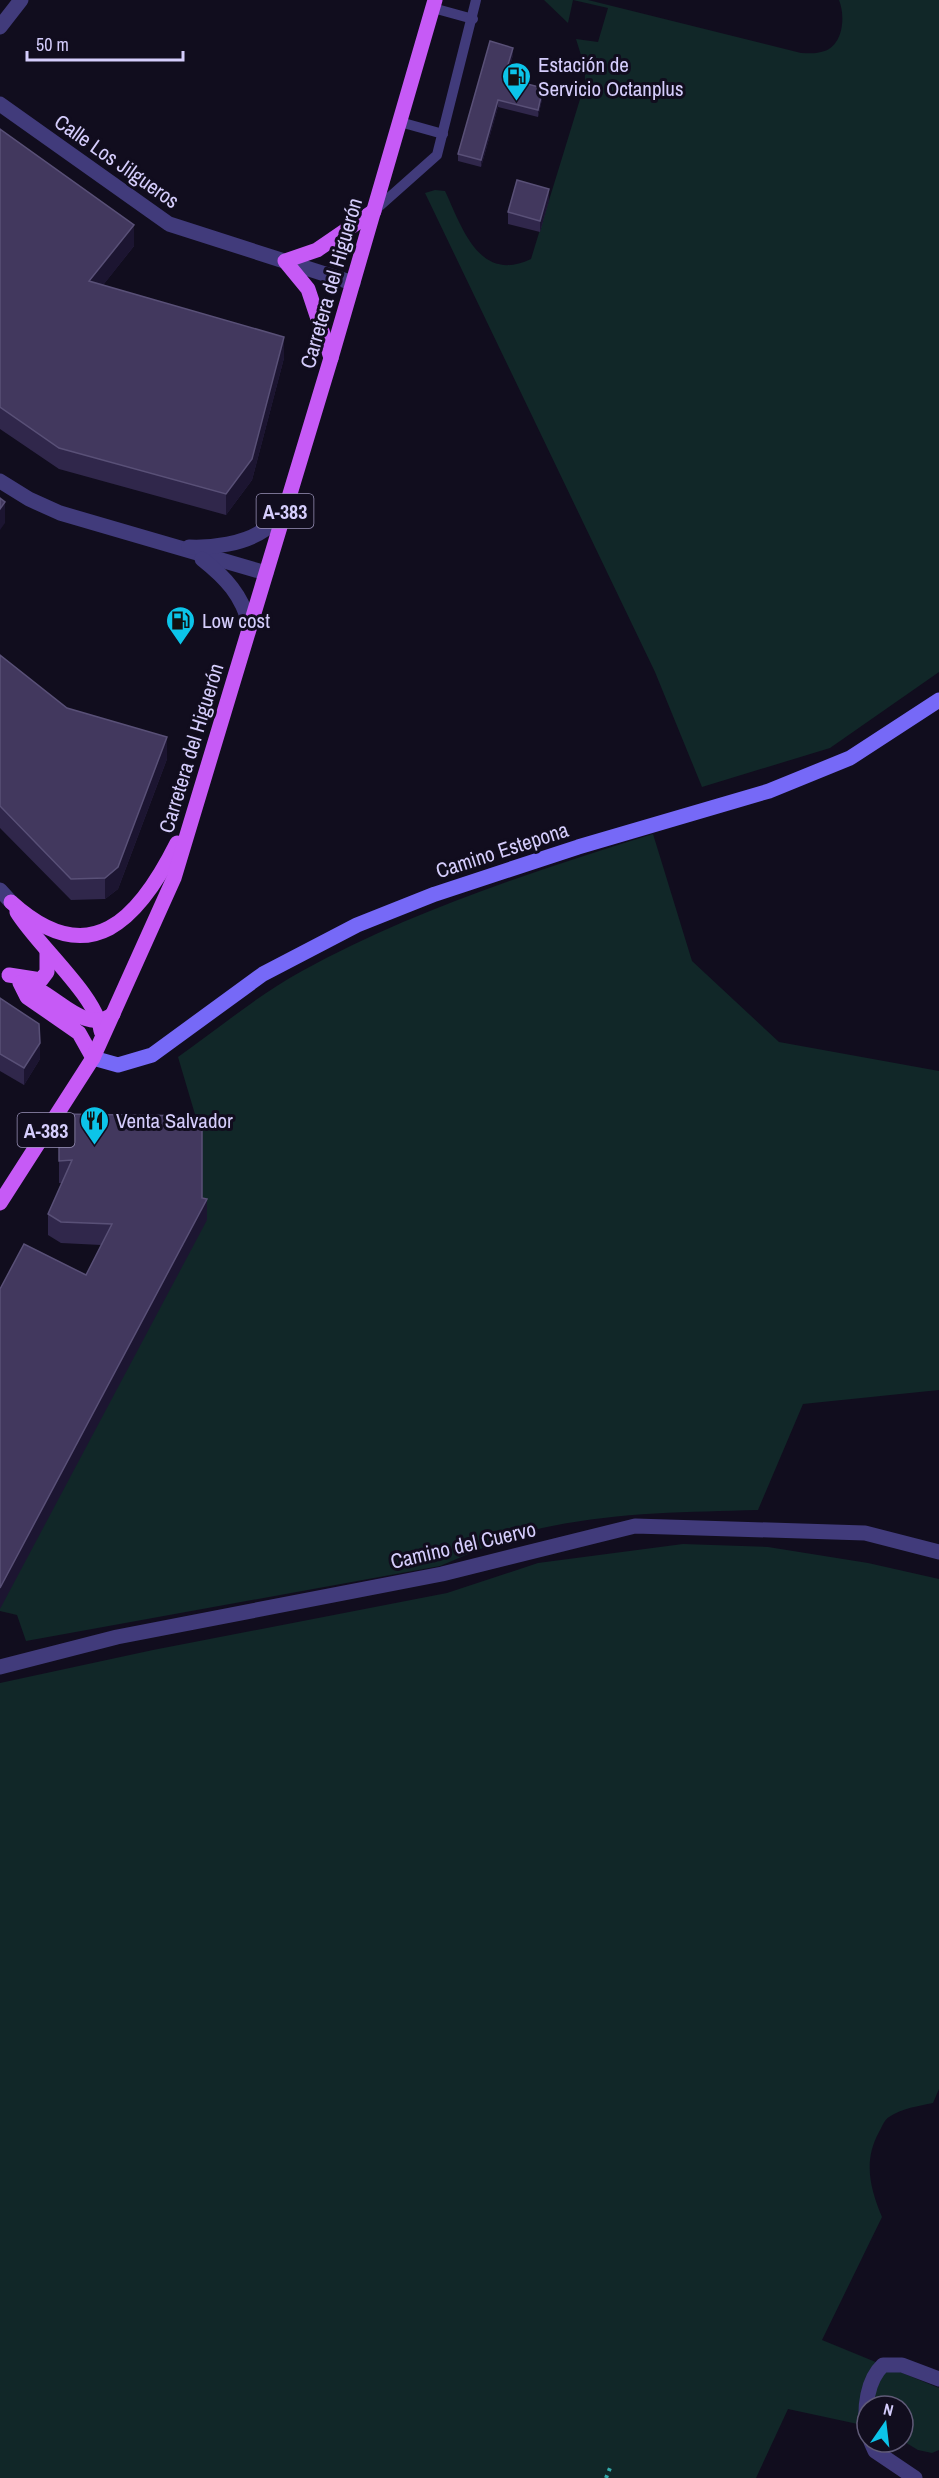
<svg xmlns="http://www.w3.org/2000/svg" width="939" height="2478" font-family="'Archivo Narrow',sans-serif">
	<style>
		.green { fill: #112728 }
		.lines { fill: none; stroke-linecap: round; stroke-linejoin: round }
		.path { stroke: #33a9aa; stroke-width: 4; stroke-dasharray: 3 4.5; stroke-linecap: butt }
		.service { stroke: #413b7b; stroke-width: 10 }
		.minor { stroke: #413b7b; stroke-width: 15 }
		.secondary { stroke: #7669f7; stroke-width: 15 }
		.primary { stroke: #c65af6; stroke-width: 15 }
		.wall { fill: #30274b }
		.shaded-wall { fill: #1c1531 }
		.building { fill: #42385e; stroke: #595077; stroke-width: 1.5 }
		.labels { text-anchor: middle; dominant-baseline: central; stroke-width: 6; stroke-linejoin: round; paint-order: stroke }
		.shield { fill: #110d1e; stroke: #9a93b9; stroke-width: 1.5 }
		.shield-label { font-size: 20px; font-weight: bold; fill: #d5cdfc }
		.poi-label { font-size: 21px; fill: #d5cdfc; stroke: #110d1e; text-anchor: start }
		.street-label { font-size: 21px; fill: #d5cdfc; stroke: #110d1e }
	</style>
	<rect width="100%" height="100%" fill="#110d1e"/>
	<!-- green -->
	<g class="green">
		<path d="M544,0H588L801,53C807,53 815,54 821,52C843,48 846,17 839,0H939V672L830,748L702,787L655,672L425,193L435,190L445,191C462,227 479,284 531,259L585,83V68L576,39L598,42L608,8L573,0L568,23Z"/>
		<path d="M653,834L692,961L779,1042L939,1071V1390L803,1404L758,1510C689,1512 621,1512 552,1526C514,1533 476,1551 440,1566L26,1641L17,1615L0,1611V1605L202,1219V1138L178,1057C218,1029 258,995 302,971C411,911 534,871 653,834Z"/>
		<path d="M683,1544L768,1547L868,1563L939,1579V2089L933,2103C919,2106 902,2108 889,2117C884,2120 882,2127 879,2132C863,2161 870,2188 882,2217L822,2340L939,2388V2450L932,2453L918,2450L903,2441V2406H867V2426L788,2409L756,2478H0V1683L153,1650L447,1593L538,1563Z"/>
	</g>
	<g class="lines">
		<!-- path -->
		<path class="path" d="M606,2478L610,2468"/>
		<!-- service -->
		<g class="service">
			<path d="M433,8L473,19"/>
			<path d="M400,122L443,134"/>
			<path d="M374,211L437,155L476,0"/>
		</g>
		<!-- minor -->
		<g class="minor">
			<path d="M0,27L21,0"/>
			<path d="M0,104L169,224L353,283"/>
			<path d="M0,481L29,499L60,513L266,573"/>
			<path d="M189,547C212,548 244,544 264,530C273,523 281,509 288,500"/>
			<path d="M202,559C226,578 242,595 250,626"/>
			<path d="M0,890L11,902"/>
			<path d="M0,1667L117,1637L442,1574L635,1526L865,1533L939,1552"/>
			<path d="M867,2429C864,2408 867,2380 883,2365H902L939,2379"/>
			<path d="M871,2442L875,2451L915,2478"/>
		</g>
		<!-- secondary -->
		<path class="secondary" d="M93,1058L118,1065L152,1055L263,974L357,925L435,894L578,847L769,791L850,758L939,700"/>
		<!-- primary -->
		<g class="primary">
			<path d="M331,358L308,289L285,261L317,250L374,211"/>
			<path d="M11,902C90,974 139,919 177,843"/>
			<path d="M17,912C37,945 97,996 101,1031"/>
			<path d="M9,975L41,980L47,972V953"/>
			<path d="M93,1058L79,1033L27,997L20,983C52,987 83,1038 113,1014"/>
			<path d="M0,1203L93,1058L174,878L331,358L435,0"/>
		</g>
	</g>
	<!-- wall -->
	<g class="wall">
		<path d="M513,55L506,79L543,95L538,117L498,107L481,167L458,161V154Z"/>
		<path d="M0,129L134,246L103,285L284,358L252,480L226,515L59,469L0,429Z"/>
		<path d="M549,200L540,232L508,224V212Z"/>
		<path d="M0,655L67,708L167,759L118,889L105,899L71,900L0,828Z"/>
		<path d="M0,998L40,1059L24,1085L0,1071Z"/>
		<path d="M59,1114L202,1198L207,1220L86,1275L101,1245L61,1243L48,1235V1214L62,1183H59Z"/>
	</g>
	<!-- shaded-wall -->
	<g class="shaded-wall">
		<path d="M513,48V55L504,85V78Z"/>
		<path d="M543,88V95L538,117V110Z"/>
		<path d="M498,100V107L481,167V160Z"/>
		<path d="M549,189V200L540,232V221Z"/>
		<path d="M134,225V246L89,303V281Z"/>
		<path d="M284,337V358L252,480L226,515V494Z"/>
		<path d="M5,502V523L0,530V509Z"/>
		<path d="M167,737V759L118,889L105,899V878Z"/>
		<path d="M40,1043V1059L24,1085V1068Z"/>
		<path d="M207,1199V1220L0,1609V1588Z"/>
	</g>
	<!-- building -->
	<g class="building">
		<path d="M490,41L513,48L504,78L543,88L538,110L498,100L481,160L458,154Z"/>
		<path d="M0,129L134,225L89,281L284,337L252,459L226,494L59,448L0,407Z"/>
		<path d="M517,180L549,189L540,221L508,212Z"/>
		<path d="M0,498L5,502L0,509Z"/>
		<path d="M0,655L67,708L167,737L118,867L105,878L71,879L0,806Z"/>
		<path d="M0,998L39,1024L40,1043L24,1068L0,1054Z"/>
		<path d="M59,1114L202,1116V1198L207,1199L0,1588V1289L24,1244L86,1275L112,1224L61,1222L48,1214L72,1160L59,1161Z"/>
	</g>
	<!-- icons -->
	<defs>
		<symbol id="fuel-pin" viewBox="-11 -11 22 30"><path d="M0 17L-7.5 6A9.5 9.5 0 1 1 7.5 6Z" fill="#0cc4e9" stroke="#110d1e"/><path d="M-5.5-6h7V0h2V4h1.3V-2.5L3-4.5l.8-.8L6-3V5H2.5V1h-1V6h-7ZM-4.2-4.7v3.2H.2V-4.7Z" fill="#111"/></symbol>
		<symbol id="restaurant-pin" viewBox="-11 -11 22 30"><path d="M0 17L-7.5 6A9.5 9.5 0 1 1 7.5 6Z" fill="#0cc4e9" stroke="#110d1e"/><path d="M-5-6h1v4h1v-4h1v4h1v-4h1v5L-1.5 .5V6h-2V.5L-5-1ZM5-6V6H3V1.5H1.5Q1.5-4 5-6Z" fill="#111"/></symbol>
	</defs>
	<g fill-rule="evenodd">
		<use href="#fuel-pin" x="500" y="60" width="33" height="45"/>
		<use href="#fuel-pin" x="164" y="604" width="33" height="45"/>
		<use href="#restaurant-pin" x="78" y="1104" width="33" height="45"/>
	</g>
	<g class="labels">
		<!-- shield labels -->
		<g class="shield">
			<rect x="256.5" y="494" width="57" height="34" rx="4.5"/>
			<rect x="17.5" y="1113" width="57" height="34" rx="4.5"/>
		</g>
		<g class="shield-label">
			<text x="285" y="511">A-383</text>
			<text x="46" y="1130">A-383</text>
		</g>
		<!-- poi labels -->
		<g class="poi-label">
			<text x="538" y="64">Estación de<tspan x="538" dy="24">Servicio Octanplus</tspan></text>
			<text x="202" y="620">Low cost</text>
			<text x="116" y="1120">Venta Salvador</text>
		</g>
		<!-- street labels -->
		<g class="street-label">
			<text transform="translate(117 161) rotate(35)">Calle Los Jilgueros</text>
			<text transform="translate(331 283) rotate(-74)">Carretera del Higuerón</text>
			<text transform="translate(191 748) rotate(-73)">Carretera del Higuerón</text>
			<text transform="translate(502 850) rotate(-18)">Camino Estepona</text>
			<text transform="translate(463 1545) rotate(-13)">Camino del Cuervo</text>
		</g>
	</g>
	<!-- north arrow -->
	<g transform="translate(885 2424) rotate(14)"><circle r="28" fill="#110d1e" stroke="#5f5a77" stroke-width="1.5"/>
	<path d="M0-4.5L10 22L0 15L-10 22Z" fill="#0cc4e9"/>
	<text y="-9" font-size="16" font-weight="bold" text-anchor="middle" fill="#d5cdfc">N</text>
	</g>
	<!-- scale -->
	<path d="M27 51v9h156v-9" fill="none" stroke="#d5cdfc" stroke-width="3"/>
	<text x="36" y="51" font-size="18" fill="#d5cdfc" stroke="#110d1e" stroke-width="4.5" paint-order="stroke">50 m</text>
</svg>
